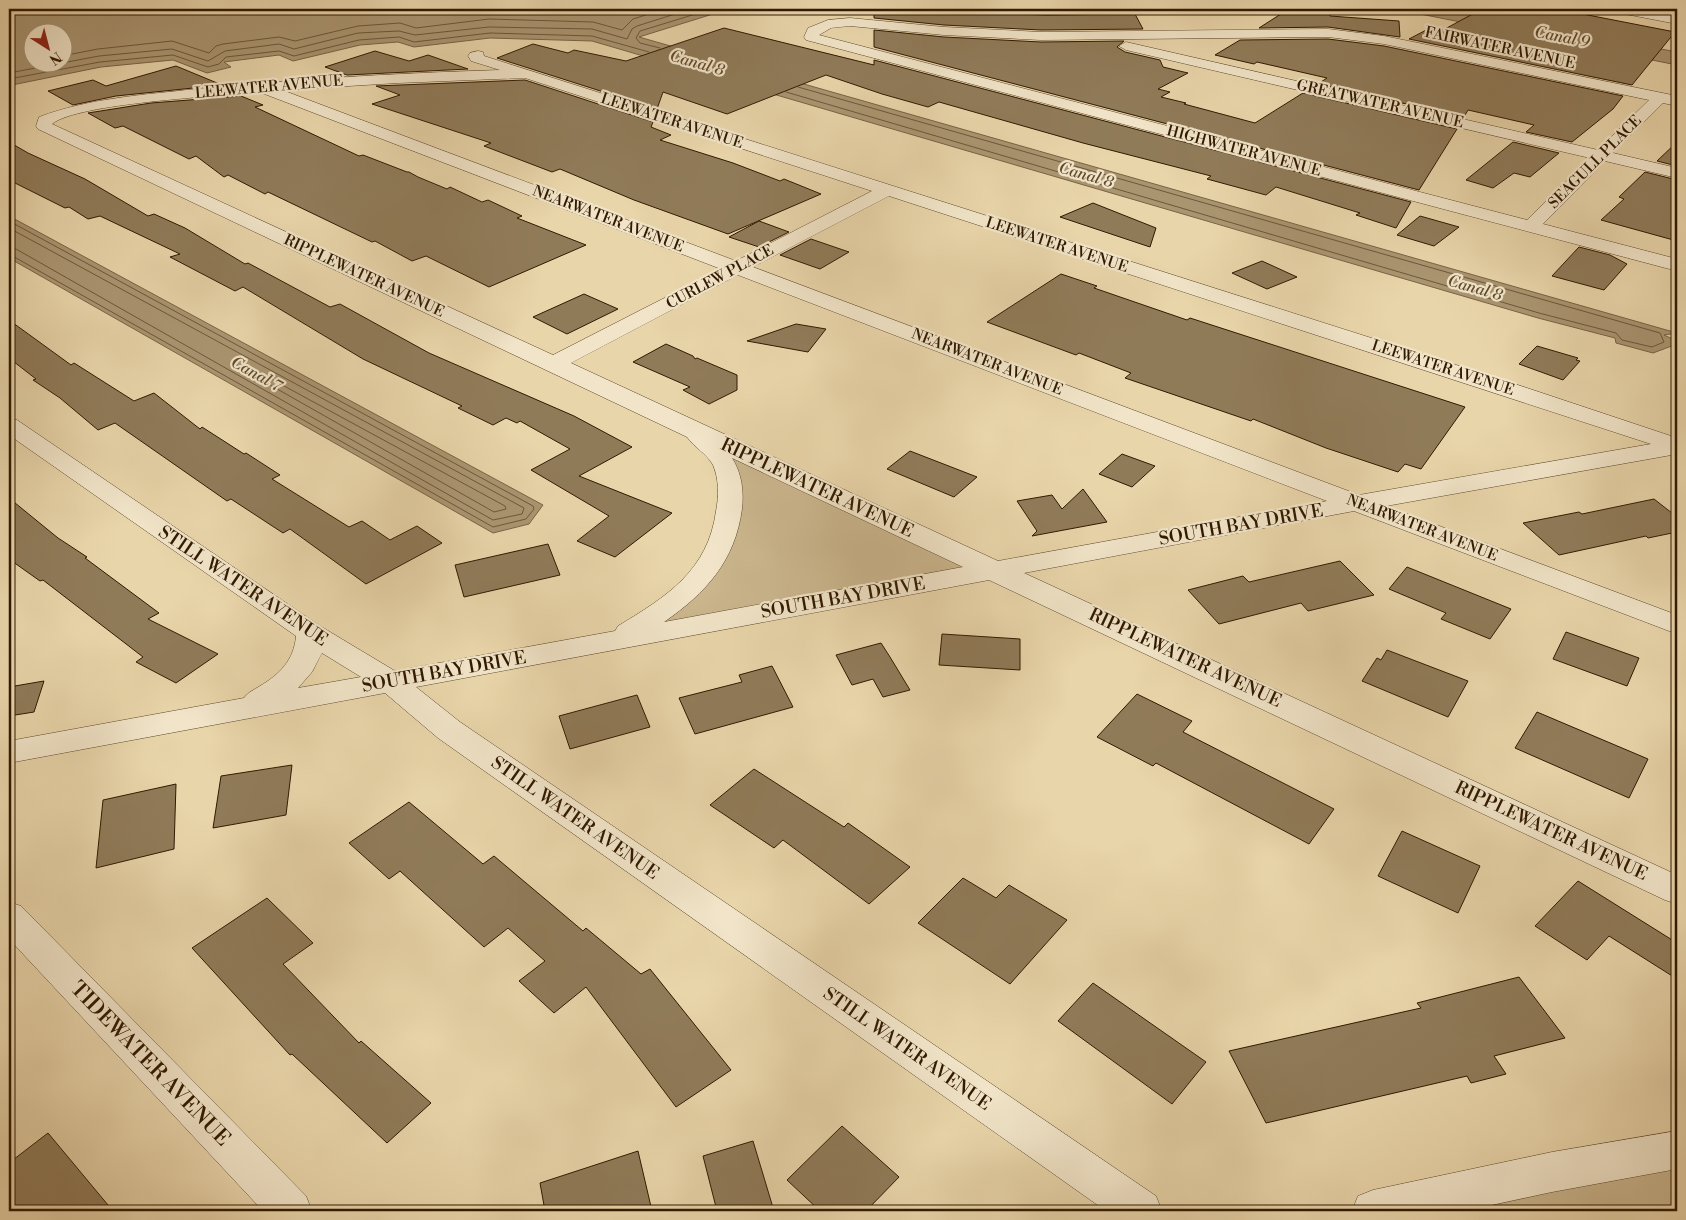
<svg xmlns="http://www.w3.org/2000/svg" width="1686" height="1220" font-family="'Libre Bodoni',serif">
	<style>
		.green { fill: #cab58d; stroke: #7d6747 }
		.water { fill: #aa9571; stroke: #796344; fill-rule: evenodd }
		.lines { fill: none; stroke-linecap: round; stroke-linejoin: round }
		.shore { stroke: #6d5739; stroke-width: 1 }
		.building { fill: #907b59; stroke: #301901 }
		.minor-casing { stroke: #5e482b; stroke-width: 1 }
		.minor { fill: #f1e4c8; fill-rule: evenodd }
		.labels { text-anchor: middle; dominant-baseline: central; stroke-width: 4.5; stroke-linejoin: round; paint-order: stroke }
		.far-street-label { font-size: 15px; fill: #301901; stroke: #f1e4c8 }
		.far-water-label { font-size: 16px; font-style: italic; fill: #614b2e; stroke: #f1e4c8 }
		.street-label { font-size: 18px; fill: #301901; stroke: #f1e4c8 }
		.near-street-label { font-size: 21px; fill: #301901; stroke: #f1e4c8 }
	</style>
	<rect width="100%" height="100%" fill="#e9d5aa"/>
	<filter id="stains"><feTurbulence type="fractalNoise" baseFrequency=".004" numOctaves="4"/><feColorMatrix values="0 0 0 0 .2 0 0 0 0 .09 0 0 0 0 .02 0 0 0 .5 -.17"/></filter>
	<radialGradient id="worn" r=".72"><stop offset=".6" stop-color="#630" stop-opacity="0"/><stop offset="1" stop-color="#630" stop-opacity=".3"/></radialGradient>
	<!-- green -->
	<g class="green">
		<path d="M705,439L985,570L626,636L661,616L733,526Z"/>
		<path d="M1677,1160V1211H1428L1561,1182Z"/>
	</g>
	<!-- water -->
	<g class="water">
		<path d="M9,9H729L639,37L1677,333L1664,335L1677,341V344L1653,353L1616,343L1615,338L1538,318L592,41L490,38L414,47L398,42L360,45L293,61L279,55L224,62L231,67L207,73L173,60L101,67L12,85L9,83ZM32,32H62V62H32Z"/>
		<path d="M1395,9H1449L1677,52V65Z"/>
		<path d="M9,216L543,505L529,524L493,533L9,258Z"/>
	</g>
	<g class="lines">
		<!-- shore -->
		<g class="shore">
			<path d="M660,48L640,43L636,38L640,31L712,9"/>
			<path d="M62,56L98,49L172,41L209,53L216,46L223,44L279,37L295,41L358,26L400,23L416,28L489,19L593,22L622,30L633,19L665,9"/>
			<path d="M9,73L99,56L172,49L208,61L225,51L279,44L294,49L358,33L399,31L415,35L489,27L592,29L627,39L632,29L637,26L691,9"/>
			<path d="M9,79L100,62L173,55L208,67L219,64L226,57L279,51L294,56L359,40L399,37L414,42L490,33L592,36L649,52"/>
			<path d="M786,92L1539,313L1616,333L1622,340L1652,347L1664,342L1660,333L798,87"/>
			<path d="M9,221L533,506L534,509L526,519L493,527L9,254"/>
			<path d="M9,228L524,508L522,514L493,520L16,249L9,248"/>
			<path d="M251,368L505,506L506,509L494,512L249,373L248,370Z"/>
		</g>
	</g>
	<!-- building -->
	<g class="building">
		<path d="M874,9H926L924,11L1047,15L1135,14L1143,29L1041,30L944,25L874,18Z"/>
		<path d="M1291,9H1329L1330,16L1399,21L1400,37L1328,27L1259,28L1284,12H1292Z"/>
		<path d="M1482,9H1557L1675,32L1632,85L1409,39L1432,27L1443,30Z"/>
		<path d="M724,28L874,65V60L1411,202L1396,228L1356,215L1360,213L1276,187L1266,195L1207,179L1211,176L1083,143L939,102L928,107L882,94L826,75L727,114L663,92L657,109L497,58L533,44L568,53L574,50L626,61Z"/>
		<path d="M874,30L944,37L1041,42L1124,41L1117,47L1125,52L1160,60L1163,67L1188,73L1158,89L1170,92L1161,97L1186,103L1184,104L1255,123L1303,93L1457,129L1419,190L874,47Z"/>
		<path d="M1328,39L1384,46L1623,96L1613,109L1572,142L1526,132L1534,125L1468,110L1464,117L1318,84L1327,78L1257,62L1254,64L1215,55L1240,40Z"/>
		<path d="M375,51L409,61L428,55L468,69L347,75L325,67Z"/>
		<path d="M176,66L222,85L116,96L73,105L48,91L93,80L106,86Z"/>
		<path d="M525,80L653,122L651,127L671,135L660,140L733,163L780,181L784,179L821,194L728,234L634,200L560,169L552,172L484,146L491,143L372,104L400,95L376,86Z"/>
		<path d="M241,96L263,105L255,107L359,156L363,155L407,172H409L418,177L447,189L450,187L482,202L488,200L522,216L517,218L586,245L489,287L426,256L412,261L375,241L372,242L268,192L265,194L228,175L224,177L196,156L189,159L123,126L115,128L88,113L151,103Z"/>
		<path d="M9,142L28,153L85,179L148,216L154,214L185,228L245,264L248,263L330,307L340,304L429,353L574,416L632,447L579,476L672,513L615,557L577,541L609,516L531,470L570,449L520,421L517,423L506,418L493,425L458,408L462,406L363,359L243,287L235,291L170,257L180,254L100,216L88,219L69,207L65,208L9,180Z"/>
		<path d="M1513,142L1559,153L1530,177L1514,173L1493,188L1466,180Z"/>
		<path d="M1677,142V166L1657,161Z"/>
		<path d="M1645,172L1677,180V241L1601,220L1624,199L1619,197Z"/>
		<path d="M1093,203L1156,228L1150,247L1060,217Z"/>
		<path d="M1420,216L1459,227L1434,246L1397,235Z"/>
		<path d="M759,221L789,232L759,247L729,237Z"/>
		<path d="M811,239L849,252L820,269L780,255Z"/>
		<path d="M1579,247L1610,255L1627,264L1604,290L1552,276Z"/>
		<path d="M1262,261L1297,277L1267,289L1232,273Z"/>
		<path d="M1061,274L1097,286L1094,288L1187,320L1190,318L1465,407L1421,469L1405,464L1398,472L1326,448L1253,419L1251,421L1125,378L1131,373L1079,353L1076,355L987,322Z"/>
		<path d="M584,294L618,309L567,334L533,317Z"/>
		<path d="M9,320L71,365L74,363L134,401L154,393L200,429L202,427L244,454L246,453L280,475L272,479L349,527L362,521L390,540L417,526L442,543L366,584L290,529L283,533L231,499L227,501L115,423L98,430L60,398L33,380L36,379L9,358Z"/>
		<path d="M796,324L826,329L808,352L747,341Z"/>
		<path d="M666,344L693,356L695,359L697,358L737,375V390L709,404L683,390L690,387L633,362Z"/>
		<path d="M1537,346L1578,358L1576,360L1580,361L1563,380L1519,364Z"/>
		<path d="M910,451L977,477L954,497L887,469Z"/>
		<path d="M1122,454L1155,466L1132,487L1099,474Z"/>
		<path d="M1083,489L1107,522L1032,536L1037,531L1017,501L1052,495L1062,509Z"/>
		<path d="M9,498L58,538L87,557L85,558L159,613L148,619L218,654L176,683L136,662L143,657L43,580L40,581L9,559Z"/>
		<path d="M1654,499L1677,517V532L1648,538L1646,536L1559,555L1523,523L1579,512L1582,514Z"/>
		<path d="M548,544L560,575L464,597L455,565Z"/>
		<path d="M1340,561L1374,595L1308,611L1301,603L1219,624L1188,590L1243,576L1249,582Z"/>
		<path d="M1407,567L1511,609L1490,639L1441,619L1446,613L1389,589Z"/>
		<path d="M1566,632L1639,658L1627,686L1553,659Z"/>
		<path d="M942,634L1020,639V670L939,665Z"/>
		<path d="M881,643L890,657L910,690L883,697L873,679L852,685L836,655Z"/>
		<path d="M1387,650L1468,681L1448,717L1362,681L1377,658L1381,660Z"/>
		<path d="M772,666L793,707L695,734L679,698L742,682L739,675Z"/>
		<path d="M44,681L34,712L9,716V687Z"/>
		<path d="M1137,694L1192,721L1183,732L1334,809L1309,844L1156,763L1153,766L1097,737Z"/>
		<path d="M637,695L650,727L570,749L559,716Z"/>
		<path d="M1537,712L1648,759L1629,798L1515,748Z"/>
		<path d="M292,765L286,815L213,828L221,776Z"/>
		<path d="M754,769L844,827L848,823L910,867L869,904L783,840L774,848L710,805Z"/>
		<path d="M176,784L174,849L96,868L103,800Z"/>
		<path d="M409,802L483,864L494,856L583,931L586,928L641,974L650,969L731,1070L676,1107L586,987L554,1013L519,981L545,961L508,928L484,947L400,871L389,879L349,843Z"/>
		<path d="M1402,831L1480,866L1458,913L1378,876Z"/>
		<path d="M963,878L996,898L1009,885L1067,920L1010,984L918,923Z"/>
		<path d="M1578,881L1677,943V979L1609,936L1587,960L1535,926Z"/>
		<path d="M267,898L313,943L283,964L359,1043L361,1041L431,1103L387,1143L292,1054L290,1055L192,948Z"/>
		<path d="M1519,977L1565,1038L1494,1056L1506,1074L1471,1083L1467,1076L1266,1123L1229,1051L1421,1008L1417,1003Z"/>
		<path d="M1093,983L1206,1062L1172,1104L1058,1021Z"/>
		<path d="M842,1126L899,1177L866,1211H820L787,1180Z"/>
		<path d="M48,1133L113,1211H9V1163Z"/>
		<path d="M753,1141L774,1211H717L703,1156Z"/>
		<path d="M638,1151L652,1211H545L540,1183Z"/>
	</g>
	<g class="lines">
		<defs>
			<g id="minor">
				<path d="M1613,9H1639L1677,16V24L1620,13Z"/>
				<path d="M850,18L944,27L1041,32L1328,29L1384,36L1677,96V106L1663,103L1613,153L1677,168V178L1605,161L1543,224L1677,259V271L806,40L804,37L808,28L828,20ZM850,26L944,35L1041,40L1328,37L1384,44L1649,100L1598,150L1126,42L1119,46L1126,50L1590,158L1527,220L819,35L831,28Z"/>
				<path d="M478,51L483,52L484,56L1494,377L1677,438V454L1386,506L1677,615V634L1354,511L1024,573L1677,875V904L1665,900L989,580L416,687L460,722L1156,1196L1162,1211H1106L438,738L385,693L9,763V741L244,698C248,692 254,690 260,686C280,674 294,660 296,636L9,435V418L17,420L320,626L395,671L615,631L618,626C666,597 708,571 716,511C719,496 719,479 713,465C707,454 694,447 687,437L38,129L36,126L39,117C90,98 143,95 196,89C297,79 398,73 500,70L471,61L468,56L470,53ZM525,78L872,191L736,261L282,90L398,83ZM261,92L262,93L721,269L553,355L52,124C77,103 222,96 261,92ZM889,196L1651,444L1359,495L753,267ZM738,275L1327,501L998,561L571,363ZM732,458L963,567L664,622C706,593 735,561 742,509C744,492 742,473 732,458ZM322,653L361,677L298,688L312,672Z"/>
				<path d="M9,902L21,906L306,1196L312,1211H263L9,939Z"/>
				<path d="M1677,1131V1169L1552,1192L1464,1211H1352L1358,1196L1373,1190L1552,1152Z"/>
			</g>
		</defs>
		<!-- minor casing -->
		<use href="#minor" class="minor-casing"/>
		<!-- minor -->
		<use href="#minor" class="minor"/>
	</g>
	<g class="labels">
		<!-- far-street labels -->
		<g class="far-street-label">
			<text transform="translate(1500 48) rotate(12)">FAIRWATER AVENUE</text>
			<text transform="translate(269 87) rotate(-5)">LEEWATER AVENUE</text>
			<text transform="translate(1380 104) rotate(13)">GREATWATER AVENUE</text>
			<text transform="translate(672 121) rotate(18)">LEEWATER AVENUE</text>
			<text transform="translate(1244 151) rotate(15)">HIGHWATER AVENUE</text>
			<text transform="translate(1595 162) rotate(-45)">SEAGULL PLACE</text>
			<text transform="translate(608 219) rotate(21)">NEARWATER AVENUE</text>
			<text transform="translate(1057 245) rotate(18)">LEEWATER AVENUE</text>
			<text transform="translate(364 276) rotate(25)">RIPPLEWATER AVENUE</text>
			<text transform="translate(720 277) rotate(-28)">CURLEW PLACE</text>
			<text transform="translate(987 362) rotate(21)">NEARWATER AVENUE</text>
			<text transform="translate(1443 368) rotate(18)">LEEWATER AVENUE</text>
			<text transform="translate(1422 528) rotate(21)">NEARWATER AVENUE</text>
		</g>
		<!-- far-water labels -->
		<g class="far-water-label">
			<text transform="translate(1562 37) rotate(11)">Canal 9</text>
			<text transform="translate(697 63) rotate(16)">Canal 8</text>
			<text transform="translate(1086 175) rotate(16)">Canal 8</text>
			<text transform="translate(1475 288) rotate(16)">Canal 8</text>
			<text transform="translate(256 374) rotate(29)">Canal 7</text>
		</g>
		<!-- street labels -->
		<g class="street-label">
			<text transform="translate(817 488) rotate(25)">RIPPLEWATER AVENUE</text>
			<text transform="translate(1241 525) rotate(-10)">SOUTH BAY DRIVE</text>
			<text transform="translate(243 586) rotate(34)">STILL WATER AVENUE</text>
			<text transform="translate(843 598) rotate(-10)">SOUTH BAY DRIVE</text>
			<text transform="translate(1185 658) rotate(25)">RIPPLEWATER AVENUE</text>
			<text transform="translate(444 672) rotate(-10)">SOUTH BAY DRIVE</text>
			<text transform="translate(575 818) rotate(35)">STILL WATER AVENUE</text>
			<text transform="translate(1551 831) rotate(25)">RIPPLEWATER AVENUE</text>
			<text transform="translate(907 1049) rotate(35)">STILL WATER AVENUE</text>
		</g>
		<!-- near-street labels -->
		<g class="near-street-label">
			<text transform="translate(150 1064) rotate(46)">TIDEWATER AVENUE</text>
		</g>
	</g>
	<!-- margin -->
	<rect width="1686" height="1220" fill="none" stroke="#e9d5aa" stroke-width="30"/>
	<rect x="10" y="10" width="1666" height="1200" fill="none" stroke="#301901" stroke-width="2.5"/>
	<rect x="15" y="15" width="1656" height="1190" fill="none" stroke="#301901"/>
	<!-- north arrow -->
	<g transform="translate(48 48) rotate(144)"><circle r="24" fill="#f1e4c8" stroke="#a49378"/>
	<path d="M0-4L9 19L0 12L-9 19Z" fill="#8f2418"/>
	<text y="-8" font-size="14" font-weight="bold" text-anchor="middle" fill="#301901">N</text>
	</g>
	<rect width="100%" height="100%" filter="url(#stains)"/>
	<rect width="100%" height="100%" fill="url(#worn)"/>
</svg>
